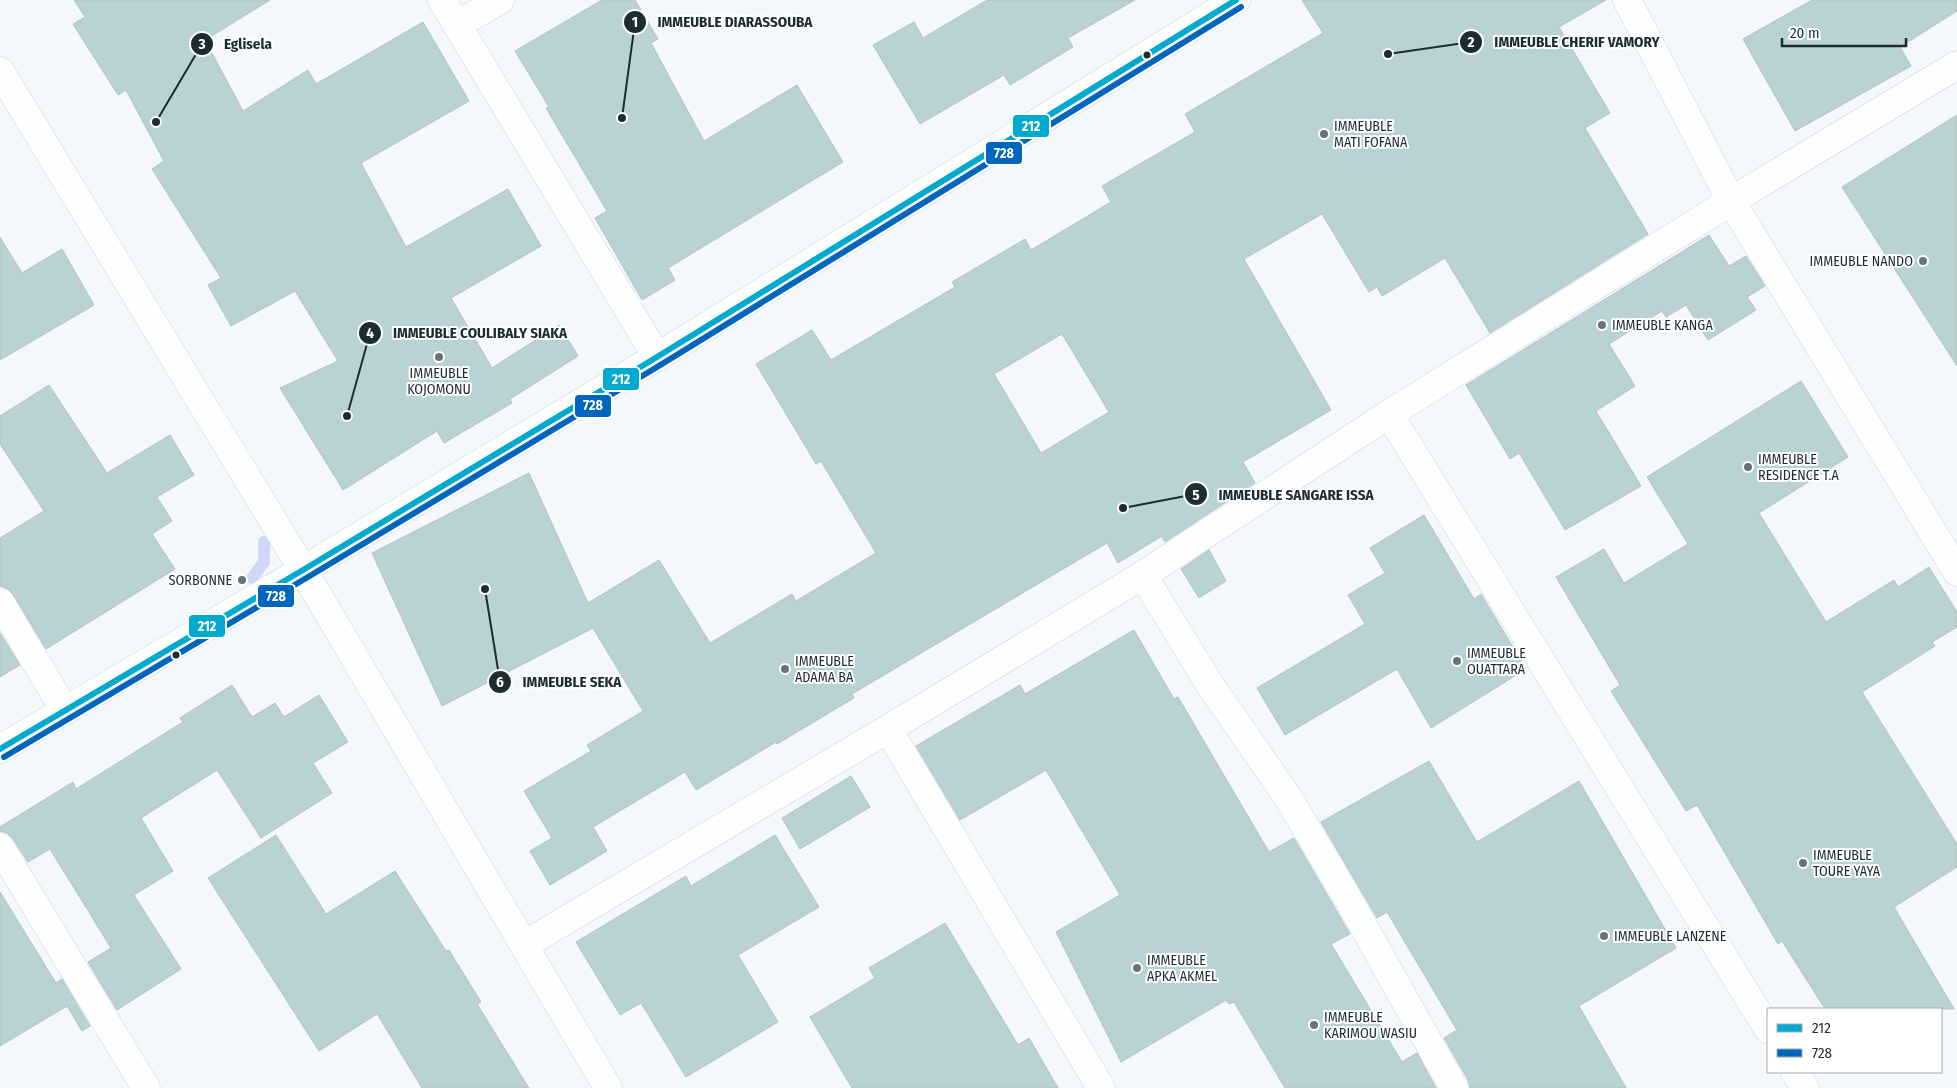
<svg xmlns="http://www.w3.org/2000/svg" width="1957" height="1088" font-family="'Fira Sans Condensed',sans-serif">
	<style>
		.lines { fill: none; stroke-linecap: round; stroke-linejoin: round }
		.stream { stroke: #d0d7f9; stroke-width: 12 }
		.building { fill: #b9d3d4; stroke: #b8c0c1; fill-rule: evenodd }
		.minor-casing { stroke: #ced6da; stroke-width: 29 }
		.tertiary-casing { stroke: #ced6da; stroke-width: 29 }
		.minor { stroke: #fdfefe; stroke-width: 28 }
		.tertiary { stroke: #fdfefe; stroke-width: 28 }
		.bus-1-casing { stroke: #fff; stroke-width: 10 }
		.bus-2-casing { stroke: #fff; stroke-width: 10 }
		.bus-1 { stroke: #00a9ce; stroke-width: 6 }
		.bus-2 { stroke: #0065bd; stroke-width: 6 }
		.bus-dot { fill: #1d2c31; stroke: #fff; stroke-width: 2 }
		.poi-dot { fill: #687377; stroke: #fff; stroke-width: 2 }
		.labels { text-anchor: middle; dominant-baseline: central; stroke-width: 4; stroke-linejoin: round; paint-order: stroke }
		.poi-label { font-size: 14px; fill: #1d2c31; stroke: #fff; text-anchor: start }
		.leader { fill: none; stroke: #1d2c31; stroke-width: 2 }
		.callout-dot { fill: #1d2c31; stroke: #fff; stroke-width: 2 }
		.mark-label { font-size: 15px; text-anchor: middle; font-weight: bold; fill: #fff }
		.callout-label { font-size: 15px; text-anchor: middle; font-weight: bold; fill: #1d2c31; stroke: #fff; stroke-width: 4; stroke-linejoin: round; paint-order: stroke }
		.line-badge { stroke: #fff; stroke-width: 2 }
		.badge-label { font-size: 14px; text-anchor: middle; font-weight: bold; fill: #fff }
	</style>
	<rect width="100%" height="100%" fill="#f4f8fa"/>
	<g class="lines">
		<!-- stream -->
		<path class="stream" d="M252,578L264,562V542"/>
	</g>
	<!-- building -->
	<g class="building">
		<path d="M74,0H270L205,40L243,111L308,70L316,84L423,22L469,101L361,163L406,247L508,189L541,246L451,298L492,368L559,325L578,356L510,399L512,403L444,443L437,431L343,490L280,388L338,361L295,291L231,326L208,285L221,278L152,169L164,161L126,90L118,95L73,24L85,17Z"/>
		<path d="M602,0H635L658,39L651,43L704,141L797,85L843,162L668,268L675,280L642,300L595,218L607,211L546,108L549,107L515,51Z"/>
		<path d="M987,0H1135L1068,38L1073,47L1010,85L1004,75L920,124L873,45L914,22L923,38Z"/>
		<path d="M1302,0H1606L1559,27L1610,113L1585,128L1648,234L1490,333L1445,258L1382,296L1377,287L1369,292L1322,214L1244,259L1331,410L1243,462L1255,483L1165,542L1162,536L1118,563L1107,543L852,694L854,698L777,744L776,742L696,790L685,772L593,827L607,851L550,885L530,851L552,838L524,791L591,751L587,745L643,711L593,628L442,706L372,553L529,473L588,603L659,560L710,643L792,594L796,601L876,553L821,461L816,464L756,364L812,330L831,360L955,287L952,282L1025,239L1031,250L1111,202L1102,186L1195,132L1185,114L1323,33ZM1062,334L1109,412L1041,453L994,374Z"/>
		<path d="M1812,0H1957V11L1900,47L1911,66L1795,131L1743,39Z"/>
		<path d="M1957,115V366L1842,187Z"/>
		<path d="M1709,235L1729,266L1746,256L1765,286L1747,297L1756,310L1708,340L1686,305L1666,317L1662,311L1609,344L1635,386L1596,411L1641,486L1565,530L1519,453L1510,459L1466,385Z"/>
		<path d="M0,237L22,273L62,249L94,305L0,360Z"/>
		<path d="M1801,381L1848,457L1759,513L1826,622L1894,580L1898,587L1929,567L1957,612V627L1932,642L1935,646L1862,692L1957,844V867L1894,907L1954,1009H1825L1782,941L1778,944L1697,805L1686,811L1611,691L1620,685L1556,577L1604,549L1624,583L1688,544L1647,477Z"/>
		<path d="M49,385L107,473L170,435L194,475L157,497L172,521L152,534L175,569L46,649L13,594L8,589L0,586V538L44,511L0,444V416Z"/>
		<path d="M1424,515L1474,599L1481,594L1526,669L1431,728L1397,669L1285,735L1257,688L1365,624L1348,595L1385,573L1370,548Z"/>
		<path d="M1209,550L1226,581L1199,598L1181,569Z"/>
		<path d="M1134,630L1174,699L1178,697L1269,852L1294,838L1350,934L1331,944L1402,1062L1417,1053L1436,1088H1285L1234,1002L1229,1004L1226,1000L1121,1062L1056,932L1120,895L1046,770L960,820L916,746L1020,685L1025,694Z"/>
		<path d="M0,633L20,665L0,677Z"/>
		<path d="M232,685L252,717L275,703L284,717L319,695L348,742L313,763L332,793L261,838L217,770L141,818L173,871L134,895L181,969L117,1010L88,962L111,948L50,849L28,862L13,839L7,833L0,831V827L73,782L76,789L183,722L180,718Z"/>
		<path d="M1429,761L1477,842L1579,781L1676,948L1579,1006L1626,1088H1470L1468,1080L1444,1038L1457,1030L1387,912L1377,918L1321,822Z"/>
		<path d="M851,776L870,807L800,849L782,818Z"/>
		<path d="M276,835L326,914L395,871L446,951L449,950L481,1002L477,1004L529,1088H422L377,1014L319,1051L208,878Z"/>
		<path d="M775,835L819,907L738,955L778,1022L686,1077L641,1003L620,1015L576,942L686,876L691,886Z"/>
		<path d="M0,892L56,983L62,979L90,1026L82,1031L67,1006L0,1046Z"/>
		<path d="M945,923L1018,1045L1029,1038L1058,1088H852L810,1017L875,978L869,968Z"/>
	</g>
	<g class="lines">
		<defs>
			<g id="minor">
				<path d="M442,0L657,357"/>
				<path d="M1627,0L1731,201L1957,572"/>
				<path d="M457,25L500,0"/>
				<path d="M0,71L303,570L608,1088"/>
				<path d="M1389,414L1768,1029"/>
				<path d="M1143,575L1208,682L1289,799L1346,895L1454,1088"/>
				<path d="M0,602L65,711"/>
				<path d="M888,729L1101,1088"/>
				<path d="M0,847L146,1088"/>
				<path d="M524,945L888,729L1143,575L1389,414L1731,201L1957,65"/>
				<path d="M1795,1072L1805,1088"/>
			</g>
			<path id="tertiary" d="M0,749L303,570L657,357L1236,0"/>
		</defs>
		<!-- minor casing -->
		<use href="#minor" class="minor-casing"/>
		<!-- tertiary casing -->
		<use href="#tertiary" class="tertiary-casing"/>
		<!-- minor -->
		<use href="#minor" class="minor"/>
		<!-- tertiary -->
		<use href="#tertiary" class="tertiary"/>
		<defs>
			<path id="bus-1" d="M0,749L303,570L657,357L1236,0"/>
			<path id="bus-2" d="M4,757L308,577L662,364L1241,7"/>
		</defs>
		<!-- bus-1 casing -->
		<use href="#bus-1" class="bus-1-casing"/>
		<!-- bus-2 casing -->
		<use href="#bus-2" class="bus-2-casing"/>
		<!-- bus-1 -->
		<use href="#bus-1" class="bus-1"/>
		<!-- bus-2 -->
		<use href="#bus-2" class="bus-2"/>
	</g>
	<!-- markers -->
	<g class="bus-dot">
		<circle cx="1147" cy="55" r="4.5"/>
		<circle cx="176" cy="655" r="4.5"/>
	</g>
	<g class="poi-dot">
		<circle cx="1324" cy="134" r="5"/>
		<circle cx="1923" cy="261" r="5"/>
		<circle cx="1602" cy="325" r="5"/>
		<circle cx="439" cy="357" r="5"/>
		<circle cx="1748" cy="467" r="5"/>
		<circle cx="242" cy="580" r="5"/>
		<circle cx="1457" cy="661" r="5"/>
		<circle cx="785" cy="669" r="5"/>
		<circle cx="1803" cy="863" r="5"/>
		<circle cx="1604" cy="936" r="5"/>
		<circle cx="1137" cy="968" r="5"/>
		<circle cx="1314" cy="1025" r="5"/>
	</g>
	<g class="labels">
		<!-- poi labels -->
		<g class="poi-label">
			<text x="1334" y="126">IMMEUBLE<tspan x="1334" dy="16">MATI FOFANA</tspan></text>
			<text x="1913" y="261" text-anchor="end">IMMEUBLE NANDO</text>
			<text x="1612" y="325">IMMEUBLE KANGA</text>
			<text x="439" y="373" text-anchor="middle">IMMEUBLE<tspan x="439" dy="16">KOJOMONU</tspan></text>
			<text x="1758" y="459">IMMEUBLE<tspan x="1758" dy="16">RESIDENCE T.A</tspan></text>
			<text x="232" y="580" text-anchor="end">SORBONNE</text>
			<text x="1467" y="653">IMMEUBLE<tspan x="1467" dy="16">OUATTARA</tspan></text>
			<text x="795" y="661">IMMEUBLE<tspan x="795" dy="16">ADAMA BA</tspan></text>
			<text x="1813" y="855">IMMEUBLE<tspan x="1813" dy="16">TOURE YAYA</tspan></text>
			<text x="1614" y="936">IMMEUBLE LANZENE</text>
			<text x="1147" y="960">IMMEUBLE<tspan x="1147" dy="16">APKA AKMEL</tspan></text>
			<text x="1324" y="1017">IMMEUBLE<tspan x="1324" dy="16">KARIMOU WASIU</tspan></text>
		</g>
	</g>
	<!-- callouts -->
	<path class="leader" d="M622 118L635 22M1388 54L1471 42M156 122L202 44M347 416L370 333M1123 508L1196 494M485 589L500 682"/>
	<g class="callout-dot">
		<circle cx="622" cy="118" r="5"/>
		<circle cx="1388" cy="54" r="5"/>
		<circle cx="156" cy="122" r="5"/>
		<circle cx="347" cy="416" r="5"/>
		<circle cx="1123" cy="508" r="5"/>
		<circle cx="485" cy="589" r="5"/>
		<circle cx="635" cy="22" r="12"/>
		<circle cx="1471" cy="42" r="12"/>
		<circle cx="202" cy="44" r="12"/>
		<circle cx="370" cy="333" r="12"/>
		<circle cx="1196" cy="494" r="12"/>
		<circle cx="500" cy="682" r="12"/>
	</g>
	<g class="mark-label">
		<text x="635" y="27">1</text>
		<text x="1471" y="47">2</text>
		<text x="202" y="49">3</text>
		<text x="370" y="338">4</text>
		<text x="1196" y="500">5</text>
		<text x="500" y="687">6</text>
	</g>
	<g class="callout-label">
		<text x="735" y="27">IMMEUBLE DIARASSOUBA</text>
		<text x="1577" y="47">IMMEUBLE CHERIF VAMORY</text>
		<text x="248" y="49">Eglisela</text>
		<text x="480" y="338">IMMEUBLE COULIBALY SIAKA</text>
		<text x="1296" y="500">IMMEUBLE SANGARE ISSA</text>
		<text x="572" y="687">IMMEUBLE SEKA</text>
	</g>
	<g class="line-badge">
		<rect x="1012" y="114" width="38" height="24" rx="5" fill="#00a9ce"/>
		<rect x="985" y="141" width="38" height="24" rx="5" fill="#0065bd"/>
		<rect x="602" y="367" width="38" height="24" rx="5" fill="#00a9ce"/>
		<rect x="574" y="394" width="38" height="24" rx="5" fill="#0065bd"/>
		<rect x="257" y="584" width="38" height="24" rx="5" fill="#0065bd"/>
		<rect x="188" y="614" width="38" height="24" rx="5" fill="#00a9ce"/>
	</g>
	<g class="badge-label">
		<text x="1031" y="131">212</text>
		<text x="1004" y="158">728</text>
		<text x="621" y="384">212</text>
		<text x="593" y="410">728</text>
		<text x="276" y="601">728</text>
		<text x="207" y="631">212</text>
	</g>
	<!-- legend -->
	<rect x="1767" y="1008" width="175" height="65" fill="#ffffff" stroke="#a5abad"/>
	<rect x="1777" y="1024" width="25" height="8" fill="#00a9ce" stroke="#a5abad"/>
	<text x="1812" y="1033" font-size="15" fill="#1d2c31">212</text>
	<rect x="1777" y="1049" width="25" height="8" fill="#0065bd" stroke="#a5abad"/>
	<text x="1812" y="1058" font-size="15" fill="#1d2c31">728</text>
	<!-- scale -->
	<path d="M1782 38v8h124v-8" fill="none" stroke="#1d2c31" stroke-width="2.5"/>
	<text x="1790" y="38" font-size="15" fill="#1d2c31" stroke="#ffffff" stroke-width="4" paint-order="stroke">20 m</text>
</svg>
